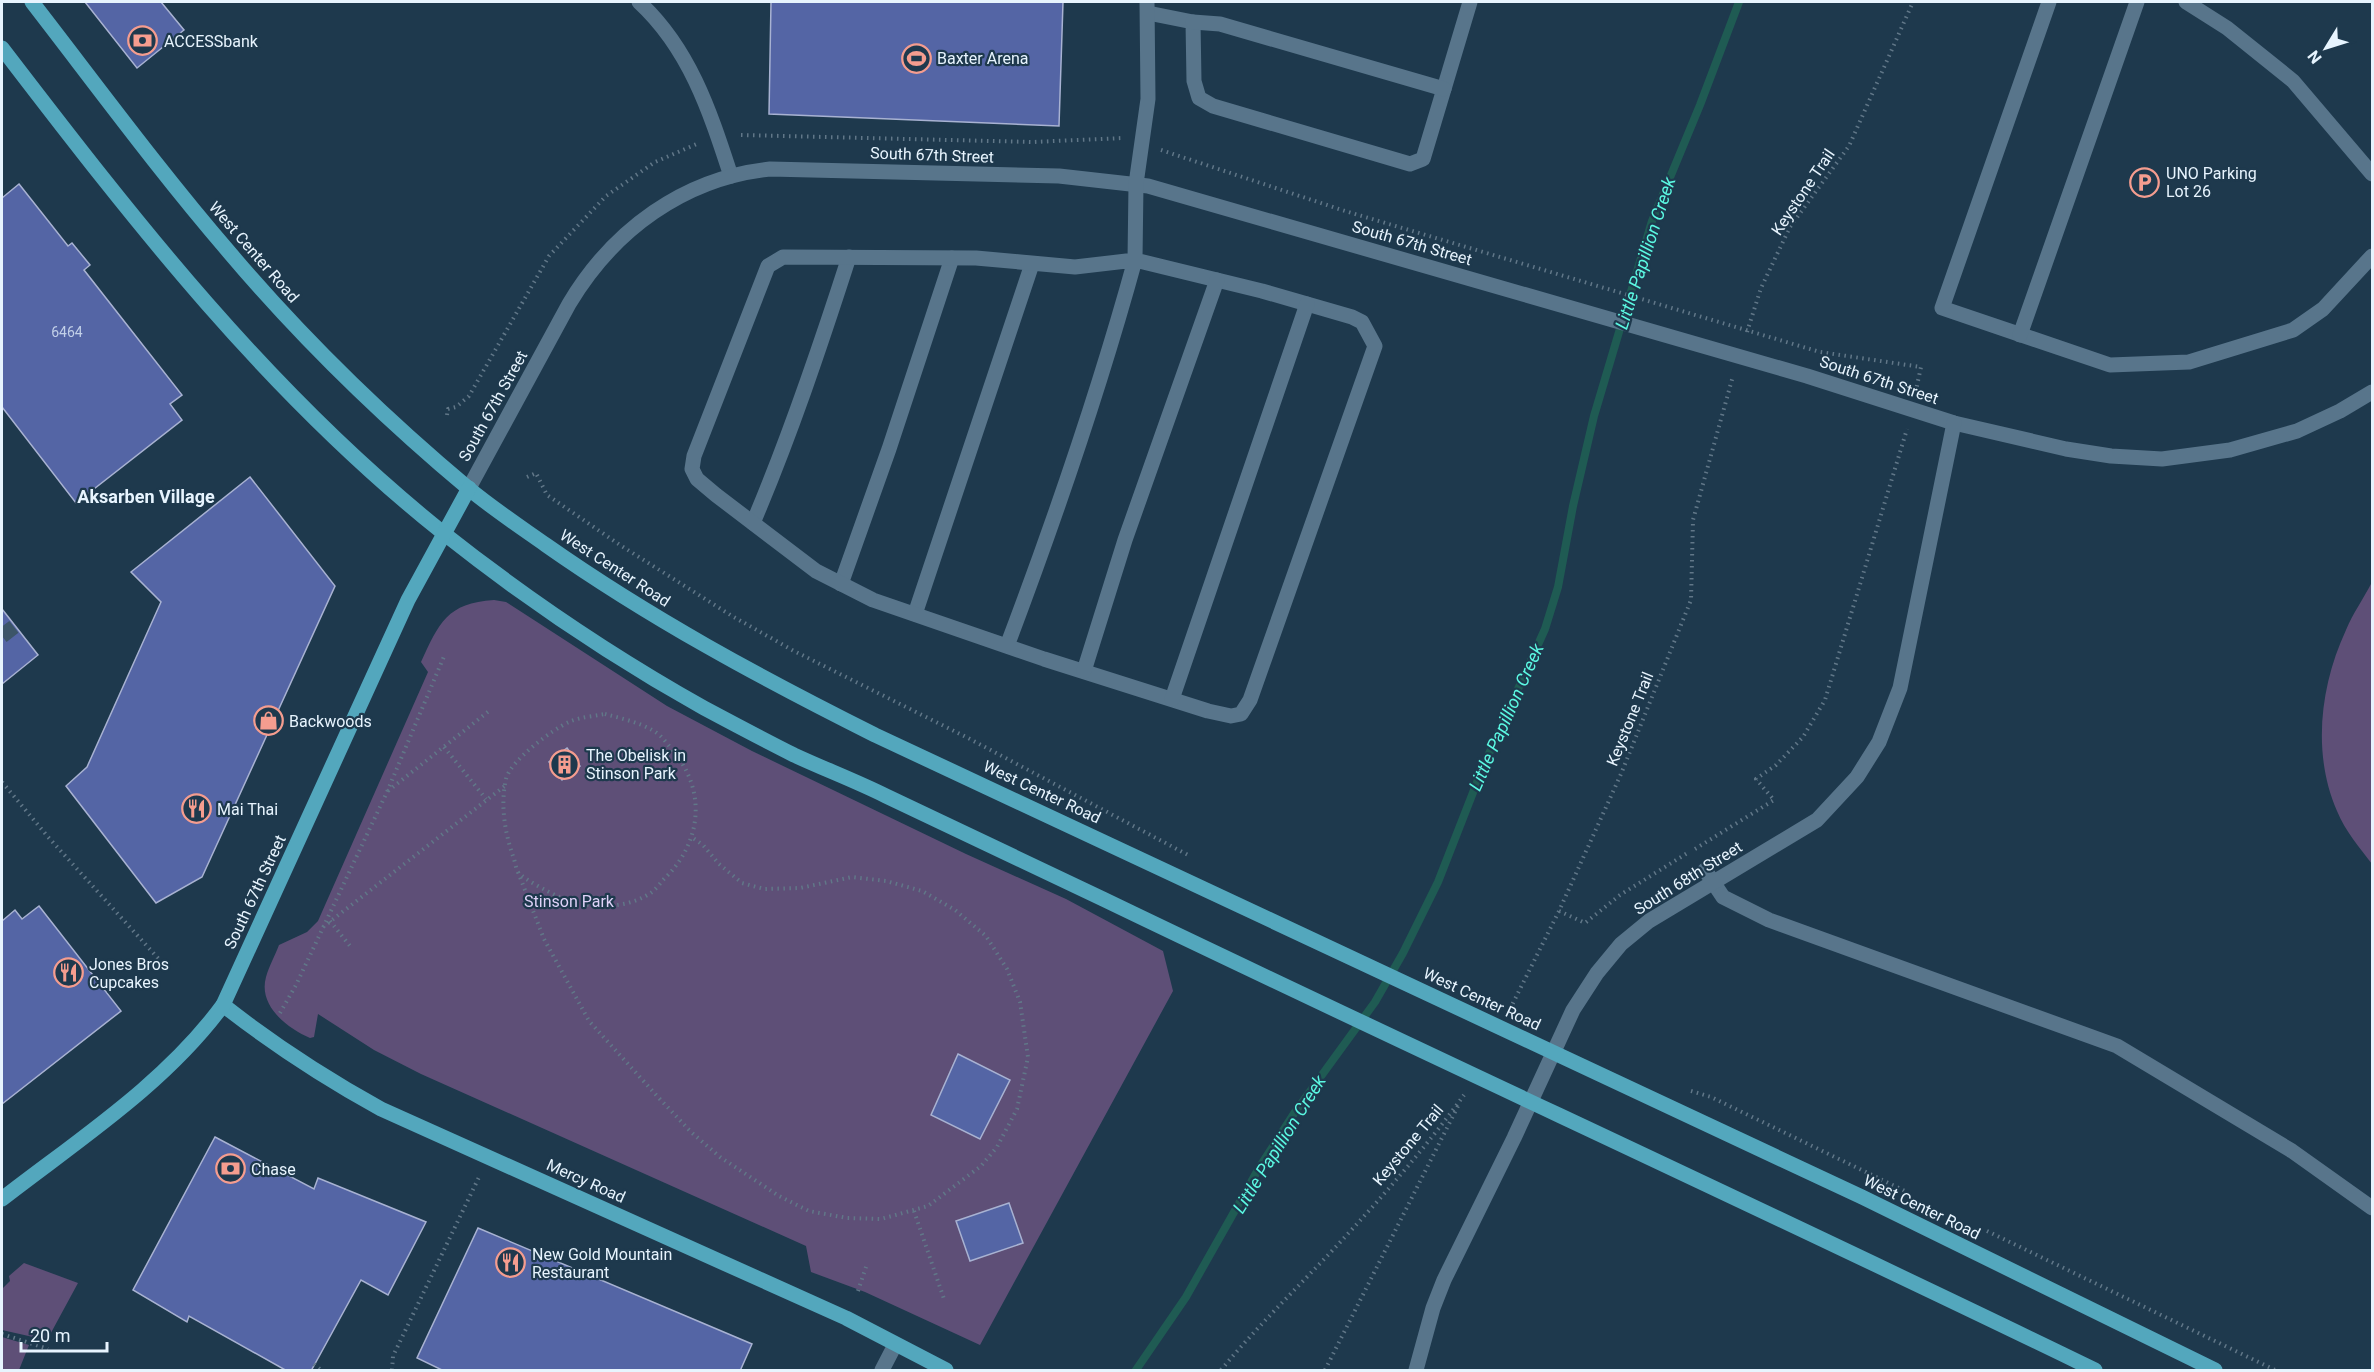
<svg xmlns="http://www.w3.org/2000/svg" width="2374" height="1372" font-family="Roboto,sans-serif">
	<style>
		.green { fill: #5e4f77 }
		.lines { fill: none; stroke-linecap: round; stroke-linejoin: round }
		.stream { stroke: #1f5b53; stroke-width: 8 }
		.building { fill: #5465a5; stroke: #a8b2d2; stroke-width: 1.5 }
		.minor-tunnel { stroke: #3c5568; stroke-width: 15; stroke-dasharray: 15 8; stroke-linecap: butt }
		.path { stroke: #617788; stroke-width: 4; stroke-dasharray: 1.5 4.5; stroke-linecap: butt }
		.minor { stroke: #58758b; stroke-width: 15 }
		.major { stroke: #53a7bd; stroke-width: 15 }
		.labels { text-anchor: middle; dominant-baseline: central; stroke-width: 4.5; stroke-linejoin: round; paint-order: stroke }
		.number-label { font-size: 14px; fill: #c2d0e8 }
		.poi-label { font-size: 16px; fill: #e7f4fe; stroke: #1e394d; text-anchor: start }
		.street-label { font-size: 16px; fill: #e7f4fe; stroke: #1e394d }
		.park-label { font-size: 16px; fill: #dfd2f8; stroke: #1e394d }
		.water-label { font-size: 18px; font-style: italic; fill: #5bf8e2; stroke: #1e394d }
		.neighbourhood-label { font-size: 18px; font-weight: bold; fill: #e7f4fe; stroke: #1e394d }
	</style>
	<rect width="100%" height="100%" fill="#1e394d"/>
	<!-- green -->
	<g class="green">
		<path d="M2372,582V864C2360,848 2345,831 2337,811C2312,754 2320,686 2346,630C2353,613 2364,598 2372,582Z"/>
		<path d="M494,600L506,602L667,706L752,751L966,854L1066,899L1163,951L1173,991L980,1345L865,1292L811,1272L806,1246L421,1074L374,1050L318,1014L314,1037L310,1038C287,1028 258,1006 266,977C269,966 275,956 279,945L307,932L318,921L428,672L421,662C439,623 447,603 494,600Z"/>
		<path d="M24,1263L78,1283L46,1342L33,1337L2,1330V1289L10,1281L9,1276Z"/>
		<path d="M2,1337L29,1345L19,1370H2Z"/>
	</g>
	<g class="lines">
		<!-- stream -->
		<path class="stream" d="M1136,1370L1186,1297L1259,1168L1295,1112L1375,1002L1403,953L1438,882L1483,767L1545,629L1558,587L1573,506L1594,416L1652,221L1700,105L1739,2"/>
	</g>
	<!-- building -->
	<g class="building">
		<path d="M85,2H161L184,30L137,68Z"/>
		<path d="M771,2H1063L1059,126L769,114Z"/>
		<path d="M19,184L68,246L72,243L90,265L84,270L182,395L170,404L182,420L76,503L2,407V198Z"/>
		<path d="M250,477L335,586L202,877L156,903L66,786L87,767L161,602L131,572Z"/>
		<path d="M2,609L38,655L2,684Z"/>
		<path d="M567,748L580,766L562,780L549,762Z"/>
		<path d="M39,906L121,1011L2,1104V921L15,910L22,919Z"/>
		<path d="M958,1054L1010,1080L980,1139L931,1115Z"/>
		<path d="M215,1137L314,1189L318,1178L426,1222L388,1295L361,1280L311,1371H287L189,1316L187,1322L133,1290Z"/>
		<path d="M1009,1203L1023,1243L970,1261L956,1221Z"/>
		<path d="M478,1228L752,1344L740,1371H444L417,1358Z"/>
	</g>
	<g class="lines">
		<!-- minor-tunnel -->
		<path class="minor-tunnel" d="M2,636L15,626"/>
		<!-- path -->
		<g class="path">
			<path d="M741,135L1033,142L1123,138"/>
			<path d="M1161,150L1345,211L1820,352L1921,367L1916,390"/>
			<path d="M1747,332L1761,288L1790,227L1849,146L1913,2"/>
			<path d="M447,415L448,409L456,407L469,396L549,256L606,196L655,162L699,143"/>
			<path d="M527,477L536,473L547,495L620,545L732,616L794,651L968,738L1188,855"/>
			<path d="M605,714C620,718 638,722 652,730C661,734 668,745 674,752C707,792 701,843 665,878C660,883 655,891 649,894C622,911 584,908 557,896C547,891 525,880 518,872C516,869 515,862 514,859C505,834 500,805 506,779C510,761 553,729 569,722C580,717 594,716 605,714Z"/>
			<path d="M444,747L486,799"/>
			<path d="M2,782L49,838L166,967"/>
			<path d="M388,791L489,711"/>
			<path d="M1695,849L1774,800L1756,779L1776,765L1803,737L1825,700L1907,429"/>
			<path d="M518,872L544,939L589,1021L658,1097L691,1132L720,1157L779,1196L809,1211L847,1218L881,1219L928,1206L981,1166L997,1147L1017,1109L1028,1057L1020,1002L1007,969L986,936L955,910L922,891L886,881L852,877L800,888L764,889L742,883L719,864L703,845L693,838"/>
			<path d="M1559,911L1585,923L1620,895L1689,852"/>
			<path d="M330,921L350,946"/>
			<path d="M323,927L506,785"/>
			<path d="M1510,1009L1559,911L1621,774L1691,600L1693,520L1733,376"/>
			<path d="M280,1013L296,985L387,792L445,654"/>
			<path d="M1691,1091L1711,1097L1907,1192"/>
			<path d="M914,1211L944,1299"/>
			<path d="M1987,1231L2275,1370"/>
			<path d="M858,1291L867,1264"/>
			<path d="M2,1334L48,1349"/>
			<path d="M314,1364L321,1370"/>
			<path d="M392,1370L393,1356L480,1175"/>
			<path d="M1221,1370C1255,1329 1293,1292 1330,1253C1377,1203 1424,1150 1464,1095"/>
			<path d="M1325,1370L1459,1104"/>
		</g>
		<!-- minor -->
		<g class="minor">
			<path d="M639,2C690,49 710,112 731,176"/>
			<path d="M2049,2L1942,308L2110,365L2189,362L2293,330L2323,309L2372,256"/>
			<path d="M2186,2L2227,28L2293,81L2372,174"/>
			<path d="M1148,13L1193,22L1194,81L1199,98L1213,106L1410,164L1423,159L1470,2"/>
			<path d="M1193,22L1220,24L1444,89"/>
			<path d="M2020,335L2137,2"/>
			<path d="M469,488L569,304C613,230 684,178 770,169L1059,176L1148,186L1807,376L1954,423L2066,449L2111,456L2162,459L2230,450L2297,431L2340,411L2372,392"/>
			<path d="M753,523C790,436 820,347 849,257"/>
			<path d="M841,584L889,449L952,258"/>
			<path d="M915,614L1032,264"/>
			<path d="M1007,646C1055,519 1099,391 1135,260L1075,267L976,258L783,257L768,266L694,456L692,469L697,479L716,495L816,571L873,600L1044,659L1208,711L1231,716L1241,714L1250,700L1375,346L1362,322L1352,317L1262,291L1135,260L1136,184L1148,99L1147,2"/>
			<path d="M1084,671L1125,540L1217,280"/>
			<path d="M1172,699L1307,304"/>
			<path d="M1705,870L1723,897L1769,920L2117,1046L2292,1151L2372,1208"/>
			<path d="M882,1370L895,1345"/>
			<path d="M1416,1370L1433,1308L1444,1280L1514,1138L1573,1010L1597,973L1621,944L1649,921L1817,820L1857,777L1879,742L1900,688L1954,423"/>
		</g>
		<!-- major -->
		<g class="major">
			<path d="M32,2C97,86 160,172 229,252C301,337 382,416 468,488C492,508 519,526 546,545C650,618 761,678 875,735L1862,1197L2215,1370"/>
			<path d="M2,48C136,223 268,393 442,532C524,597 613,657 704,708C734,724 764,740 794,755C824,769 856,781 886,796C958,830 1030,865 1103,899C1433,1058 1766,1210 2095,1370"/>
			<path d="M223,1005C274,1045 325,1078 381,1109L846,1318L946,1370"/>
			<path d="M2,1199C78,1140 165,1084 223,1005L408,600L469,488"/>
		</g>
	</g>
	<!-- icons -->
	<defs>
		<symbol id="bank-ring" viewBox="-11 -11 22 22"><circle r="9.5" fill="#1e394d" stroke="#f59d8f" stroke-width="1.5"/><path d="M-6-4H6V4H-6ZM0-2.3a2.3 2.3 0 1 0 0 4.6a2.3 2.3 0 1 0 0-4.6Z" fill="#f59d8f"/></symbol>
		<symbol id="stadium-ring" viewBox="-11 -11 22 22"><circle r="9.5" fill="#1e394d" stroke="#f59d8f" stroke-width="1.5"/><path d="M0-5a6.5 5 0 1 0 0 10a6.5 5 0 1 0 0-10ZM-3.5-1.8h7v3.6h-7Z" fill="#f59d8f"/></symbol>
		<symbol id="parking-ring" viewBox="-11 -11 22 22"><circle r="9.5" fill="#1e394d" stroke="#f59d8f" stroke-width="1.5"/><path d="M-3.5-5.5H1a3.5 3.5 0 0 1 0 7H-1V5.5H-3.5ZM-1-3.4V-.6H.8a1.4 1.4 0 0 0 0-2.8Z" fill="#f59d8f"/></symbol>
		<symbol id="shop-ring" viewBox="-11 -11 22 22"><circle r="9.5" fill="#1e394d" stroke="#f59d8f" stroke-width="1.5"/><path d="M-5-2.5h2.3a2.7 3.5 0 0 1 5.4 0H5L5.5 6h-11ZM-1.5-2.5h3a1.5 2.3 0 0 0-3 0Z" fill="#f59d8f"/></symbol>
		<symbol id="building-ring" viewBox="-11 -11 22 22"><circle r="9.5" fill="#1e394d" stroke="#f59d8f" stroke-width="1.5"/><path d="M-4-6H4V6H1V3H-1V6H-4ZM-2.5-4.3h1.7v1.8h-1.7ZM.8-4.3h1.7v1.8H.8ZM-2.5-1h1.7V.8h-1.7ZM.8-1h1.7V.8H.8Z" fill="#f59d8f"/></symbol>
		<symbol id="restaurant-ring" viewBox="-11 -11 22 22"><circle r="9.5" fill="#1e394d" stroke="#f59d8f" stroke-width="1.5"/><path d="M-5-6h1v4h1v-4h1v4h1v-4h1v5L-1.5 .5V6h-2V.5L-5-1ZM5-6V6H3V1.5H1.5Q1.5-4 5-6Z" fill="#f59d8f"/></symbol>
	</defs>
	<g fill-rule="evenodd">
		<use href="#bank-ring" x="126" y="24" width="33" height="33"/>
		<use href="#stadium-ring" x="900" y="42" width="33" height="33"/>
		<use href="#parking-ring" x="2128" y="166" width="33" height="33"/>
		<use href="#shop-ring" x="252" y="704" width="33" height="33"/>
		<use href="#building-ring" x="548" y="748" width="33" height="33"/>
		<use href="#restaurant-ring" x="180" y="792" width="33" height="33"/>
		<use href="#restaurant-ring" x="52" y="956" width="33" height="33"/>
		<use href="#bank-ring" x="214" y="1152" width="33" height="33"/>
		<use href="#restaurant-ring" x="494" y="1246" width="33" height="33"/>
	</g>
	<g class="labels">
		<!-- number labels -->
		<g class="number-label">
			<text x="67" y="332">6464</text>
		</g>
		<!-- poi labels -->
		<g class="poi-label">
			<text x="164" y="41">ACCESSbank</text>
			<text x="937" y="58">Baxter Arena</text>
			<text x="2166" y="173">UNO Parking<tspan x="2166" dy="18">Lot 26</tspan></text>
			<text x="289" y="721">Backwoods</text>
			<text x="586" y="755">The Obelisk in<tspan x="586" dy="18">Stinson Park</tspan></text>
			<text x="217" y="809">Mai Thai</text>
			<text x="89" y="964">Jones Bros<tspan x="89" dy="18">Cupcakes</tspan></text>
			<text x="251" y="1169">Chase</text>
			<text x="532" y="1254">New Gold Mountain<tspan x="532" dy="18">Restaurant</tspan></text>
		</g>
		<!-- street labels -->
		<g class="street-label">
			<text transform="translate(932 155) rotate(2)">South 67th Street</text>
			<text transform="translate(1803 192) rotate(-56)">Keystone Trail</text>
			<text transform="translate(1412 243) rotate(16)">South 67th Street</text>
			<text transform="translate(254 252) rotate(49)">West Center Road</text>
			<text transform="translate(1879 380) rotate(18)">South 67th Street</text>
			<text transform="translate(493 406) rotate(-61)">South 67th Street</text>
			<text transform="translate(615 568) rotate(33)">West Center Road</text>
			<text transform="translate(1630 719) rotate(-68)">Keystone Trail</text>
			<text transform="translate(1042 792) rotate(25)">West Center Road</text>
			<text transform="translate(1688 878) rotate(-32)">South 68th Street</text>
			<text transform="translate(255 892) rotate(-65)">South 67th Street</text>
			<text transform="translate(1482 999) rotate(25)">West Center Road</text>
			<text transform="translate(1408 1145) rotate(-50)">Keystone Trail</text>
			<text transform="translate(586 1181) rotate(24)">Mercy Road</text>
			<text transform="translate(1922 1207) rotate(26)">West Center Road</text>
		</g>
		<!-- park labels -->
		<g class="park-label">
			<text x="569" y="901">Stinson Park</text>
		</g>
		<!-- water labels -->
		<g class="water-label">
			<text transform="translate(1645 253) rotate(-72)">Little Papillion Creek</text>
			<text transform="translate(1506 717) rotate(-66)">Little Papillion Creek</text>
			<text transform="translate(1279 1144) rotate(-58)">Little Papillion Creek</text>
		</g>
		<!-- neighbourhood labels -->
		<g class="neighbourhood-label">
			<text x="146" y="496">Aksarben Village</text>
		</g>
	</g>
	<!-- border -->
	<rect width="2374" height="1372" fill="none" stroke="#e7f4fe" stroke-width="6"/>
	<!-- north arrow -->
	<g transform="translate(2326 48) rotate(232)" stroke="#1e394d" stroke-width="4.5" paint-order="stroke">
	<path d="M0-4.5L10 22L0 15L-10 22Z" fill="#e7f4fe"/>
	<text y="-9" font-size="16" font-weight="bold" text-anchor="middle" fill="#e7f4fe">N</text>
	</g>
	<!-- scale -->
	<path d="M21 1342v9h86v-9" fill="none" stroke="#e7f4fe" stroke-width="3"/>
	<text x="30" y="1342" font-size="18" fill="#e7f4fe" stroke="#1e394d" stroke-width="4.5" paint-order="stroke">20 m</text>
</svg>
